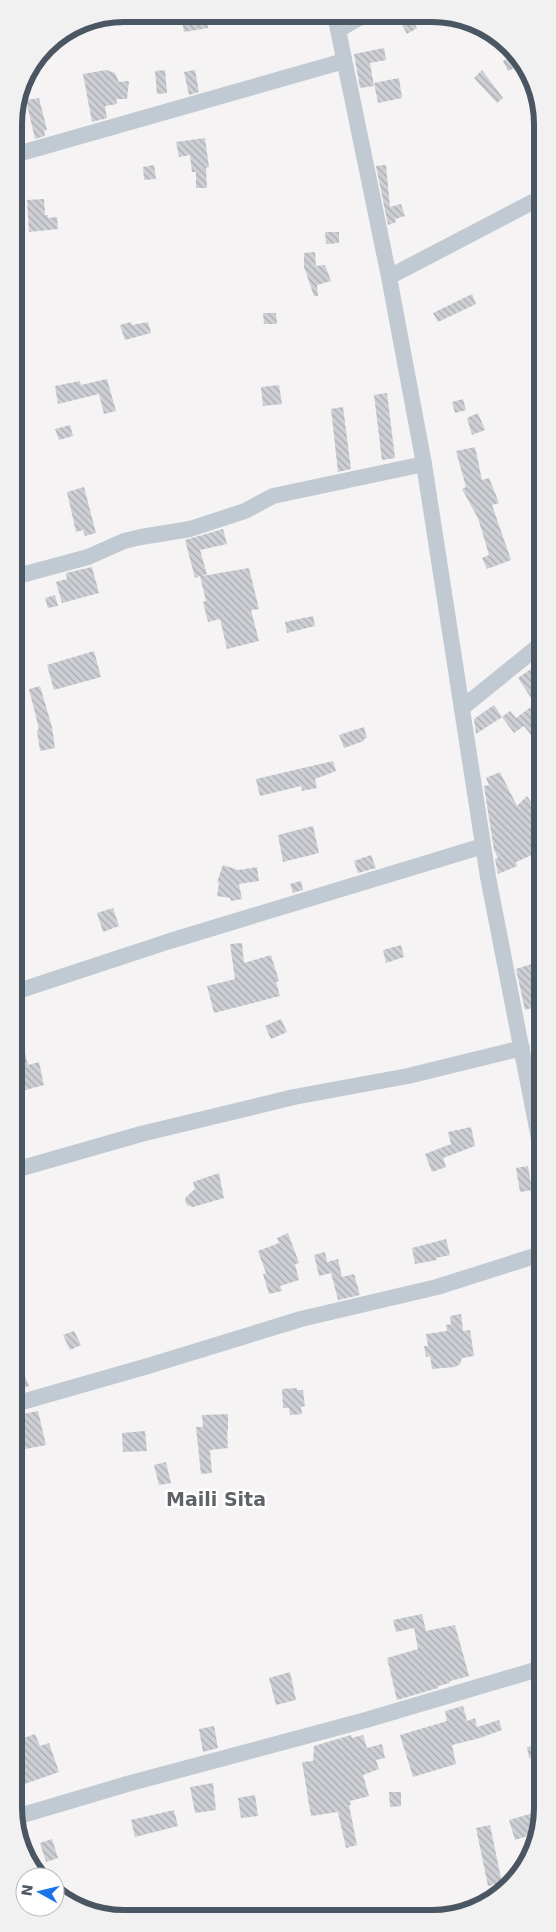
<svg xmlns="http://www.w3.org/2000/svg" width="556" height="1932" font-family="'DejaVu Sans',sans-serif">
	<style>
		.building { fill: url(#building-back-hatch) }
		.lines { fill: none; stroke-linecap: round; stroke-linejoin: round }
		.street { stroke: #c1cad2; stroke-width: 16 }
		.labels { text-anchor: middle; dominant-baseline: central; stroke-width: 5; stroke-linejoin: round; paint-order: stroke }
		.quarter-label { font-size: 19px; font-weight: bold; fill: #5f6368; stroke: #fff }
		.rim { fill: none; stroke: #4a5661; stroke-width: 6 }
	</style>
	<defs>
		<pattern id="building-back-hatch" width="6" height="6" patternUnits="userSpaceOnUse" patternTransform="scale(1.25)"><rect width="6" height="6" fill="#cdcfd5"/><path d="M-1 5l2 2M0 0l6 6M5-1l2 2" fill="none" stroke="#a8abb0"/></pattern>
	</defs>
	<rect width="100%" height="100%" fill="#f5f3f3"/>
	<!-- building -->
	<g class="building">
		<path d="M181,14H206L208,28L184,32Z"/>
		<path d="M405,16H410L417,28L407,34L399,19Z"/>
		<path d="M384,48L386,60L370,63L374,86L360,88L354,54Z"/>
		<path d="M513,55L519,66L508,71L503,61Z"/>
		<path d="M106,70L115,73L119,82L129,81L127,99H116L117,104L105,106L107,118L92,122L83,74Z"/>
		<path d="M165,70L167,93L157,94L155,71Z"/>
		<path d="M195,70L199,92L189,95L184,72Z"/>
		<path d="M482,70L503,98L497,103L474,78Z"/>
		<path d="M399,78L402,98L378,103L374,83Z"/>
		<path d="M39,98L47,130L44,131L45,136L35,139L26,100Z"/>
		<path d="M205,138L209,167L206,168L207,188H196V172H192L190,155L179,157L176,142Z"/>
		<path d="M154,165L156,179L144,180L143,167Z"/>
		<path d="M386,165L390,207L401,204L405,216L395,219L396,222L388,225L376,166Z"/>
		<path d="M44,199L45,215H48V218L57,217L58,229L29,232L27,200Z"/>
		<path d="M325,232H339V243L326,244Z"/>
		<path d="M315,252L316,266L325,265L331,281L317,285L318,296H314L304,267V253Z"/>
		<path d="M472,294L476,304L438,322L433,313Z"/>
		<path d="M263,313H276L277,324H264Z"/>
		<path d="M131,322L132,325L148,322L151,333L125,340L120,325Z"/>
		<path d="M107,379L116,411L104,414L99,394L58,404L55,386L80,381L81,385Z"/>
		<path d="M279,385L282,404L263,406L261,387Z"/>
		<path d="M387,393L395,458L382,460L374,395Z"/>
		<path d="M463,399L466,410L455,413L452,402Z"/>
		<path d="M343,407L351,469L338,472L331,409Z"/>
		<path d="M478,413L485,430L472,435L467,418Z"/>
		<path d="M70,425L73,436L59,440L55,429Z"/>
		<path d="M475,447L482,480L489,478L499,503L492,505L511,560L487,569L482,558L489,555L478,518L462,489L466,487L456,451Z"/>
		<path d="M84,487L96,533L85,536L83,530L76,532L67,492Z"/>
		<path d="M223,529L227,544L200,550L207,574L202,576L249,568L259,609L251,610L259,641L227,649L220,619L208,622L203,602L206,601L200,576L195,578L185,540Z"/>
		<path d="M92,567L99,593L62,603L56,582L67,579L66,573Z"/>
		<path d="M55,595L58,606L48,608L45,598Z"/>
		<path d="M313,616L315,626L287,633L285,622Z"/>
		<path d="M94,651L101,677L54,690L47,665Z"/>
		<path d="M541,662V726L531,735L524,726L514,733L502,717L510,711L516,718L535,704L518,678Z"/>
		<path d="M40,686L52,727L55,748L40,751L37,730L39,729L29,689Z"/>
		<path d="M494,705L502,717L476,734L474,719Z"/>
		<path d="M364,727L367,738L364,739V741L344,748L339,735Z"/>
		<path d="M333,761L336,771L315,779L317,788L302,791L301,786L260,796L256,779Z"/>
		<path d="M500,772L517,806L527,796L541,817L532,824L541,839V851L516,862L517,866L498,874L495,859L498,858L494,850L484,786L489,785L486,778Z"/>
		<path d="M313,826L319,853L283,862L278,835Z"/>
		<path d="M371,855L376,868L358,873L354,861Z"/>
		<path d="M223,865L238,870L257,867L259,881L239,884L242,899L231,901L230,898L217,896L219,883L217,882Z"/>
		<path d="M301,881L303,890L293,893L290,884Z"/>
		<path d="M113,908L119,926L103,932L97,913Z"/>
		<path d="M242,943L244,963L271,955L279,981L276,982L280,996L214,1013L207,986L235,979L230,944Z"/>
		<path d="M401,945L404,957L386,963L383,950Z"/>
		<path d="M541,961V1005L525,1010L516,969Z"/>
		<path d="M281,1019L287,1032L271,1039L265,1026Z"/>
		<path d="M15,1028H19L28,1065L39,1062L44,1085L22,1091L17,1067H15Z"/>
		<path d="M471,1127L475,1146L443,1158L446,1167L432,1172L425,1154L451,1144L448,1132Z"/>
		<path d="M528,1166L532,1190L520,1192L516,1168Z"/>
		<path d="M219,1173L224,1198L193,1207L187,1205L185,1201L186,1197L195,1189L193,1182Z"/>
		<path d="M288,1233L299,1263L295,1264L299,1280L280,1286L282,1291L269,1294L263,1274L266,1273L258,1251L279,1243L277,1238Z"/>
		<path d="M446,1239L450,1255L436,1258L437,1260L415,1264L412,1248Z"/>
		<path d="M325,1252L327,1262L338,1259L342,1277L354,1274L360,1295L338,1300L331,1273L319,1276L314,1255Z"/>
		<path d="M461,1314L463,1331L470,1330L474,1356L462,1358L460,1364L455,1367L432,1369L430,1356L426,1357L424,1346H428L426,1334L447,1331L446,1325L451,1324L450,1316Z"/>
		<path d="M74,1331L81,1345L70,1350L63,1335Z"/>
		<path d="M15,1351L29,1386L15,1391Z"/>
		<path d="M297,1388V1390H303L305,1406L301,1407L302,1414L290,1415L289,1408H283L282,1389Z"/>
		<path d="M38,1411L46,1445L15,1451V1421L25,1420L23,1414Z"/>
		<path d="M228,1414V1431H227L228,1448L210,1450L212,1473L201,1474L196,1427H203L202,1415Z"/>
		<path d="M145,1431L147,1451L123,1452L122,1433Z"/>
		<path d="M166,1462L171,1483L159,1485L154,1465Z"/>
		<path d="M422,1614L426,1631L455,1625L469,1676L450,1681V1683L438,1686V1688L397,1700L387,1658L418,1649L414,1628L396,1632L393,1620Z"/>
		<path d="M290,1672L296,1700L276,1705L269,1678Z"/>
		<path d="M463,1706L467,1721L475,1718L477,1727L499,1720L502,1730L480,1738L452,1745L456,1764L413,1777L400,1735L447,1721L445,1711Z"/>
		<path d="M214,1726L218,1748L203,1752L199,1729Z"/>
		<path d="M35,1734L40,1746L49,1743L59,1772L16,1787V1741Z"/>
		<path d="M351,1735L352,1738L363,1735L367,1748L382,1744L385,1758L376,1760L379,1769L363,1775L369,1796L350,1801L351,1805H349L357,1845L346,1848L338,1812L311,1816L302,1762L313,1761L314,1746Z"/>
		<path d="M542,1744V1754L529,1758L527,1747Z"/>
		<path d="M213,1783L216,1810L195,1813L190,1787Z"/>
		<path d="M389,1792H401V1806L390,1807Z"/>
		<path d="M255,1795L258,1816L241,1818L238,1798Z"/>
		<path d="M174,1810L178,1826L135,1837L131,1820Z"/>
		<path d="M542,1812L534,1834L515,1840L509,1820L533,1813L534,1815Z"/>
		<path d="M490,1825L502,1883L488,1886L476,1828Z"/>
		<path d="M52,1839L58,1858L46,1862L40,1843Z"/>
	</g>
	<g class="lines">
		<!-- street -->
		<g class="street">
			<path d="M335,15L389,277L424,464L488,877L541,1149"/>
			<path d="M338,30L364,15"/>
			<path d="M14,155L344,61"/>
			<path d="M389,277L540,198"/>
			<path d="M14,577L88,557L124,541L141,537L190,529L245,511L273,496L424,464"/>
			<path d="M462,708L541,644"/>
			<path d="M15,992L170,941L483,846"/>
			<path d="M15,1170L141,1134L294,1097L408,1076L522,1048"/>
			<path d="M15,1404L148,1366L301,1319L437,1287L541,1254"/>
			<path d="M16,1817L127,1784L366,1720L542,1668"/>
		</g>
	</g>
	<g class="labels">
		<!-- quarter labels -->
		<g class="quarter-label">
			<text x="216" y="1499">Maili Sita</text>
		</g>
	</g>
	<!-- crop -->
	<path d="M0 0H556V1932H0ZM124 22H432A102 102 0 0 1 534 124V1808A102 102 0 0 1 432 1910H124A102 102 0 0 1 22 1808V124A102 102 0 0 1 124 22Z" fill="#f1f1f2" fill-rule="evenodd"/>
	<path class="rim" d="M124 22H432A102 102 0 0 1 534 124V1808A102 102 0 0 1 432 1910H124A102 102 0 0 1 22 1808V124A102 102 0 0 1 124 22Z"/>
	<!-- north arrow -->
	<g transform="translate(40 1892) rotate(278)"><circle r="24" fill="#ffffff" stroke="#b7bbc0"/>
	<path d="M0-4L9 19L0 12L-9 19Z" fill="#1a73e8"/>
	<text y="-8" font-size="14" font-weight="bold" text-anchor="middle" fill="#4a5661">N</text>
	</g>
</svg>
